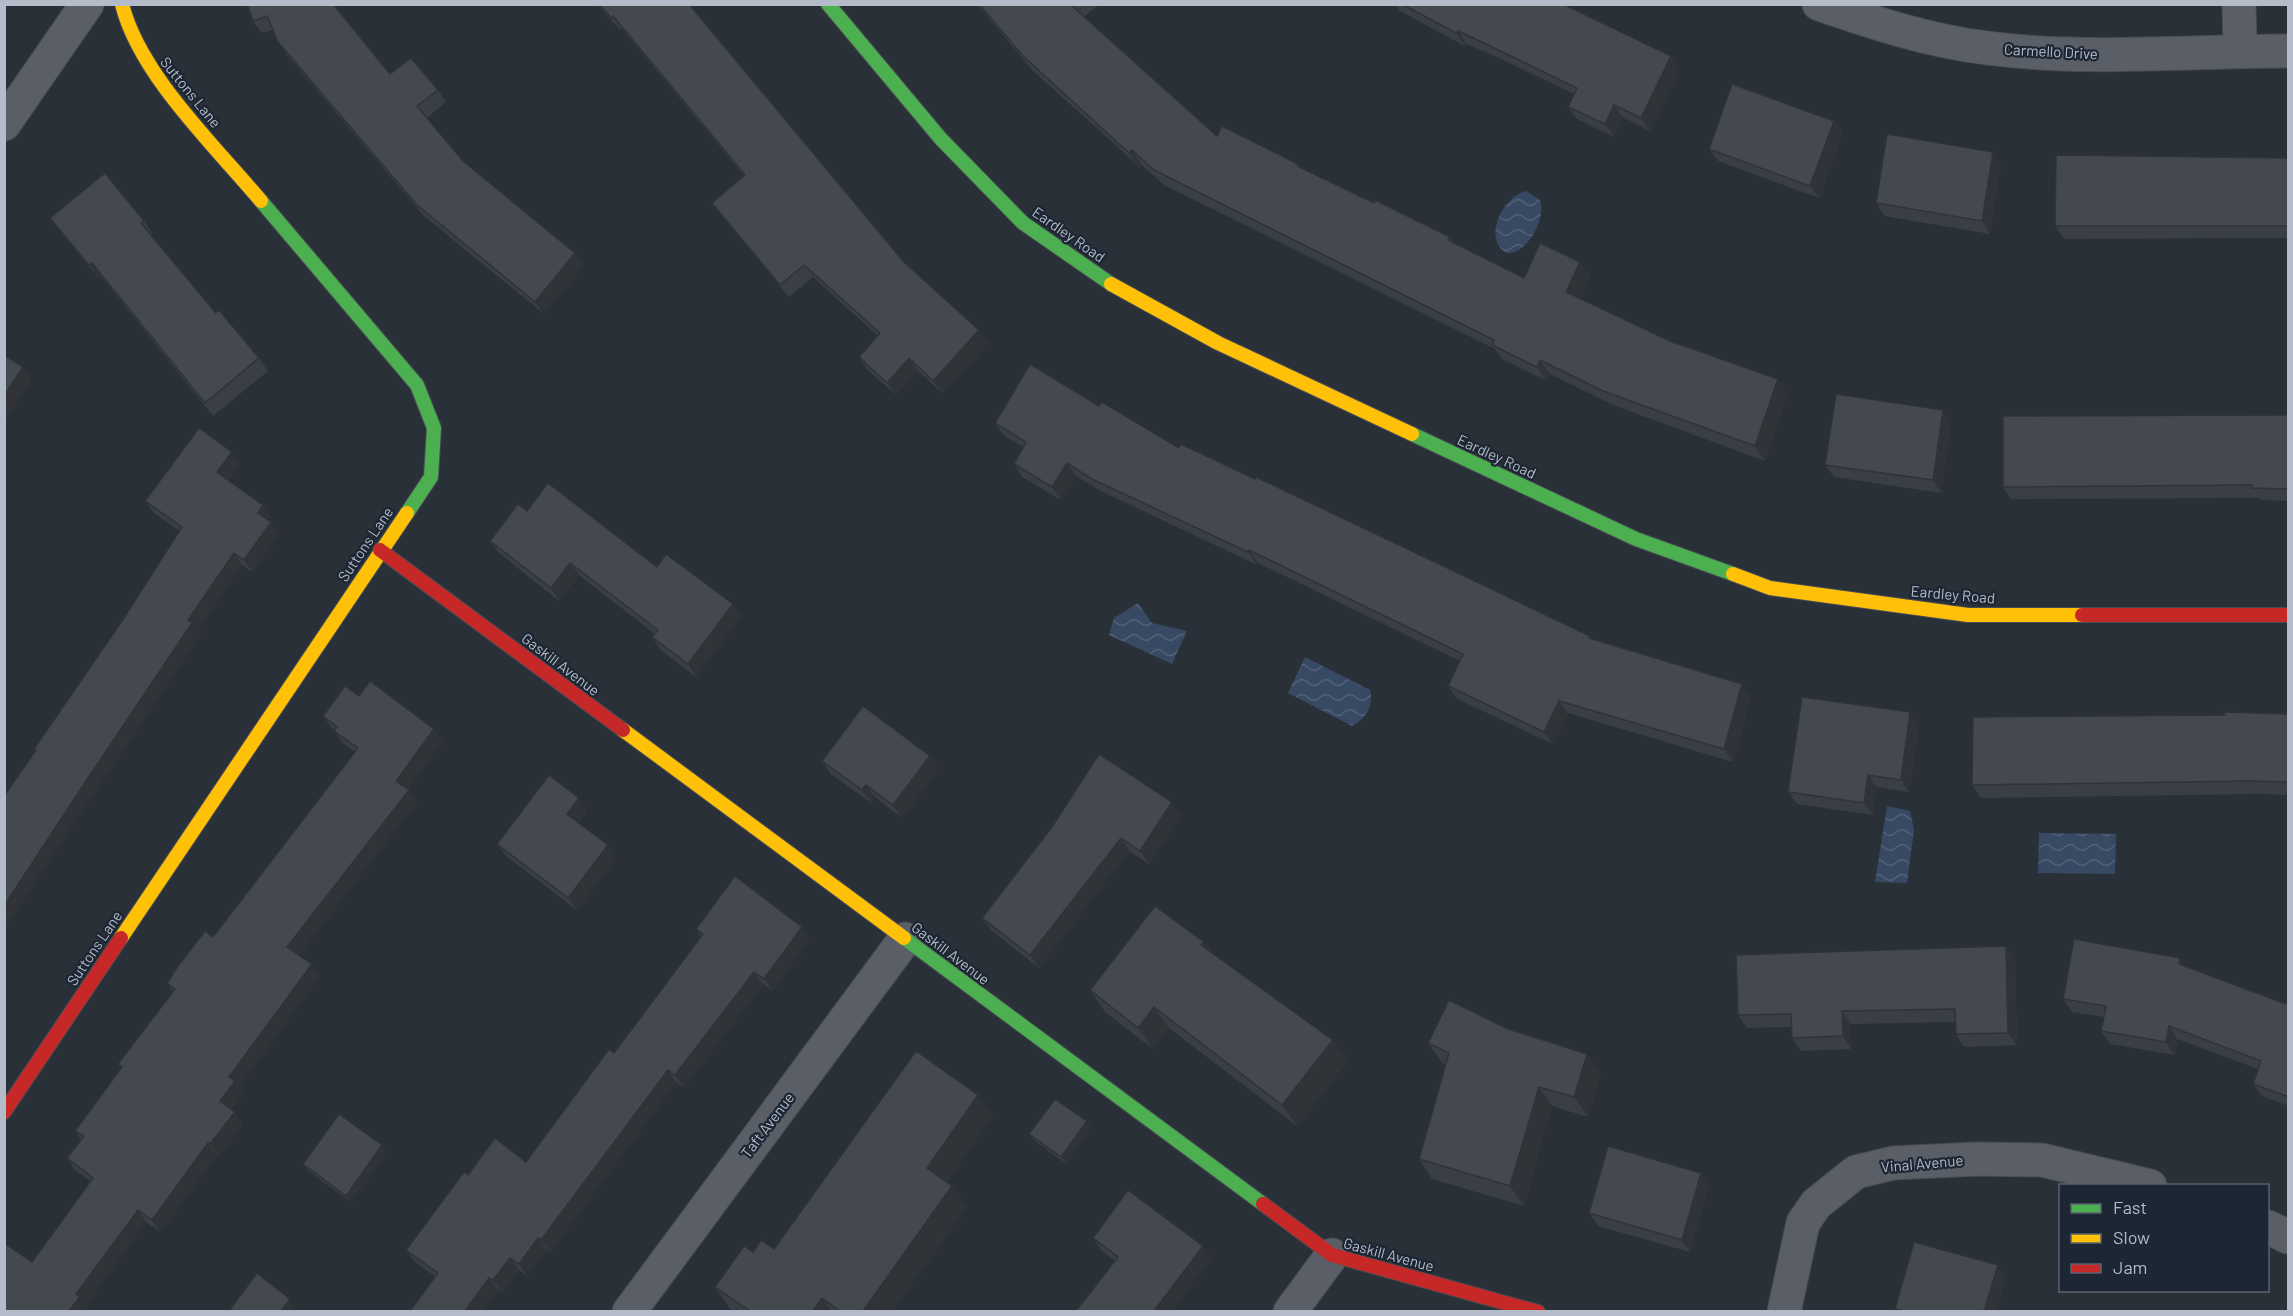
<svg xmlns="http://www.w3.org/2000/svg" width="2293" height="1316" font-family="Barlow,sans-serif">
	<style>
		.water { fill: url(#water-waves) }
		.lines { fill: none; stroke-linecap: round; stroke-linejoin: round }
		.street-casing { stroke: #484c53; stroke-width: 35 }
		.fast-casing { stroke: #484c53; stroke-width: 16 }
		.slow-casing { stroke: #484c53; stroke-width: 16 }
		.jam-casing { stroke: #484c53; stroke-width: 16 }
		.street { stroke: #5a5e66; stroke-width: 33 }
		.fast { stroke: #4caf50; stroke-width: 14 }
		.slow { stroke: #ffc107; stroke-width: 14 }
		.jam { stroke: #c62828; stroke-width: 14 }
		.wall { fill: #3a3f45 }
		.shaded-wall { fill: #303338 }
		.building { fill: #444950; stroke: #303338; stroke-width: 1.5 }
		.labels { text-anchor: middle; dominant-baseline: central; stroke-width: 4.5; stroke-linejoin: round; paint-order: stroke }
		.street-label { font-size: 15px; fill: #b4bcc9; stroke: #1d2633 }
	</style>
	<defs>
		<pattern id="water-waves" width="16" height="10" patternUnits="userSpaceOnUse" patternTransform="scale(1.5)"><rect width="16" height="10" fill="#384963"/><path d="M0 5q4-4 8 0t8 0" fill="none" stroke="#526178"/></pattern>
	</defs>
	<rect width="100%" height="100%" fill="#2a3038"/>
	<!-- water -->
	<g class="water">
		<path d="M1526,191L1540,200C1547,217 1527,256 1506,253C1482,237 1503,197 1526,191Z"/>
		<path d="M1138,603L1152,623L1187,631L1172,664L1109,635L1114,618Z"/>
		<path d="M1305,657L1370,690C1374,705 1366,719 1352,726L1288,693Z"/>
		<path d="M1887,806L1910,811L1914,830L1907,883L1875,882Z"/>
		<path d="M2039,833L2116,834L2115,874L2038,873Z"/>
	</g>
	<g class="lines">
		<defs>
			<g id="street">
				<path d="M1819,4C1874,23 1929,41 1987,48C2087,61 2188,51 2288,51"/>
				<path d="M2239,4L2240,51"/>
				<path d="M4,124L87,4"/>
				<path d="M2268,1227L2288,1237"/>
				<path d="M629,1312L905,939"/>
				<path d="M1290,1312L1332,1255"/>
				<path d="M1784,1312L1803,1223L1816,1204L1856,1172L1893,1163L1977,1159L2042,1160L2150,1186"/>
			</g>
			<g id="fast">
				<path d="M828,4L941,139L1023,223L1111,284"/>
				<path d="M261,201L417,385L434,428L431,477L407,513"/>
				<path d="M1412,434L1636,539L1733,574"/>
				<path d="M904,938L1263,1204"/>
			</g>
			<g id="slow">
				<path d="M122,4C139,74 215,146 261,201"/>
				<path d="M1111,284L1218,343L1412,434"/>
				<path d="M1733,574L1770,588L1968,615H2082"/>
				<path d="M623,730L904,938"/>
				<path d="M121,938L407,513"/>
			</g>
			<g id="jam">
				<path d="M380,550L623,730"/>
				<path d="M2082,615H2288"/>
				<path d="M4,1112L121,938"/>
				<path d="M1263,1204L1332,1255L1538,1312"/>
			</g>
		</defs>
		<!-- street casing -->
		<use href="#street" class="street-casing"/>
		<!-- fast casing -->
		<use href="#fast" class="fast-casing"/>
		<!-- slow casing -->
		<use href="#slow" class="slow-casing"/>
		<!-- jam casing -->
		<use href="#jam" class="jam-casing"/>
		<!-- street -->
		<use href="#street" class="street"/>
		<!-- fast -->
		<use href="#fast" class="fast"/>
		<!-- slow -->
		<use href="#slow" class="slow"/>
		<!-- jam -->
		<use href="#jam" class="jam"/>
	</g>
	<!-- wall -->
	<g class="wall">
		<path d="M247,4H336L340,14L390,74L438,90L446,102L427,118L463,161L584,265L544,314L424,216L286,54L278,42L273,30L262,33L253,21Z"/>
		<path d="M597,4H689L904,262L988,343L942,393L918,371L896,395L868,370L859,357L878,336L813,277L789,297L721,215L712,203L744,176L622,29L620,30Z"/>
		<path d="M977,4H1099L1084,17L1217,136L1302,168L1374,203L1450,237L1454,243L1524,278L1580,262L1590,276L1580,298L1670,341L1788,394L1765,461L1613,405L1550,374L1547,381L1502,359L1495,349L1164,185L1142,165L1140,167L1033,71Z"/>
		<path d="M1395,4H1563L1680,69L1650,131L1623,117L1614,137L1577,119L1568,107L1574,94L1497,57L1466,44L1465,46L1400,11Z"/>
		<path d="M1834,121L1843,133L1819,198L1718,161L1709,149Z"/>
		<path d="M1993,152L2001,164L1990,234L1884,216L1876,203Z"/>
		<path d="M2289,158V238L2064,239L2055,226Z"/>
		<path d="M50,218L144,221L152,233L151,234L216,313L259,358L268,371L213,416L100,275L98,278L59,230Z"/>
		<path d="M1099,406L1179,448L1592,639L1751,696L1733,762L1568,713L1553,744L1457,699L1448,686L1460,661L1258,563L1257,565L1099,490L1076,476L1061,500L1022,477L1014,464L1023,447L1003,435L995,423Z"/>
		<path d="M2289,415V501L2261,500L2259,498L2011,499L2003,487Z"/>
		<path d="M1951,422L1941,493L1834,477L1825,465Z"/>
		<path d="M240,464L228,480L263,505L271,517L269,520L280,534L253,572L242,565L197,631L201,635L92,796L35,751L34,749L122,621L179,531L154,513L145,501Z"/>
		<path d="M527,511L741,616L696,677L661,650L652,637L655,634L579,575L559,601L499,553L490,541Z"/>
		<path d="M359,696L443,741L408,789L417,802L299,955L320,976L239,1087L244,1093L231,1110L243,1124L219,1156L217,1155L160,1232L146,1222L86,1305L88,1309L87,1311H4L32,1262L90,1181L75,1170L67,1158L81,1139L75,1131L121,1068L118,1064L173,992L167,983L213,937L355,752L343,743L323,716Z"/>
		<path d="M2289,714V795L2259,794L1981,798L1972,785L2225,715Z"/>
		<path d="M1919,725L1909,792L1876,787L1873,815L1797,804L1788,792Z"/>
		<path d="M930,756L939,768L902,818L875,797L871,803L831,774L822,761Z"/>
		<path d="M588,811L579,823L608,845L616,858L577,910L506,856L497,844Z"/>
		<path d="M1181,815L1149,864L1129,851L1039,968L991,930L982,918L1052,827Z"/>
		<path d="M696,929L810,939L773,991L763,984L684,1088L676,1082L550,1252L547,1250L527,1276L519,1270L502,1293L498,1290L483,1311H410L436,1277L415,1262L406,1250L468,1175L526,1162L614,1053L701,937Z"/>
		<path d="M1204,942L1210,951L1333,1040L1348,1061L1297,1126L1169,1028L1153,1049L1105,1012L1090,990Z"/>
		<path d="M2006,946L2015,959L2017,1045L1964,1047L1956,1034L1955,1022L1850,1024L1851,1049L1801,1051L1792,1038L1791,1027L1747,1028L1738,1015Z"/>
		<path d="M2186,967L2289,1005V1106L2262,1096L2253,1084L2258,1069L2177,1039L2175,1055L2110,1044L2101,1031L2104,1017L2072,1012L2063,999Z"/>
		<path d="M1508,1029L1587,1054L1601,1074L1588,1117L1552,1106L1524,1206L1432,1179L1419,1159L1446,1064L1442,1063L1428,1043Z"/>
		<path d="M978,1095L993,1116L947,1182L952,1186L967,1207L893,1311H734L730,1309L715,1287L774,1249Z"/>
		<path d="M1087,1121L1091,1128L1066,1164L1034,1140L1029,1134Z"/>
		<path d="M382,1145L387,1152L351,1202L308,1171L303,1164Z"/>
		<path d="M1709,1185L1690,1252L1598,1226L1589,1213Z"/>
		<path d="M1093,1238L1212,1258L1115,1261L1101,1250Z"/>
	</g>
	<!-- shaded-wall -->
	<g class="shaded-wall">
		<path d="M333,4H336L342,18Z"/>
		<path d="M1458,31L1466,44L1465,46L1456,33Z"/>
		<path d="M1671,56L1680,69L1650,131L1641,118Z"/>
		<path d="M1614,105L1623,117L1614,137L1605,124Z"/>
		<path d="M1834,121L1843,133L1819,198L1810,186Z"/>
		<path d="M1132,150L1142,165L1140,167L1129,153Z"/>
		<path d="M1993,152L2001,164L1990,234L1982,221Z"/>
		<path d="M575,253L584,265L544,314L535,302Z"/>
		<path d="M1580,262L1590,276L1576,306L1566,292Z"/>
		<path d="M92,263L100,275L98,278L89,265Z"/>
		<path d="M979,330L988,343L942,393L933,381Z"/>
		<path d="M909,358L918,371L896,395L887,383Z"/>
		<path d="M1540,360L1550,374L1547,381L1537,367Z"/>
		<path d="M23,367L32,380L4,422V396Z"/>
		<path d="M1778,379L1788,394L1765,461L1755,446Z"/>
		<path d="M1943,410L1951,422L1941,493L1933,480Z"/>
		<path d="M232,452L240,464L225,484L217,472Z"/>
		<path d="M1067,463L1076,476L1061,500L1052,487Z"/>
		<path d="M263,505L271,517L266,525L258,513Z"/>
		<path d="M271,522L280,534L253,572L244,560Z"/>
		<path d="M1249,550L1258,563L1257,565L1248,552Z"/>
		<path d="M234,553L242,565L197,631L201,635L92,796L4,930V906L188,620Z"/>
		<path d="M570,563L579,575L559,601L551,588Z"/>
		<path d="M733,604L741,616L696,677L688,664Z"/>
		<path d="M1742,684L1751,696L1733,762L1724,749Z"/>
		<path d="M1559,701L1568,713L1553,744L1544,732Z"/>
		<path d="M1910,712L1919,725L1909,792L1901,780Z"/>
		<path d="M434,729L443,741L405,793L396,781Z"/>
		<path d="M930,756L939,768L902,818L893,805Z"/>
		<path d="M1868,775L1876,787L1873,815L1864,803Z"/>
		<path d="M866,785L875,797L871,803L862,790Z"/>
		<path d="M409,790L417,802L296,959L287,947Z"/>
		<path d="M579,798L588,811L576,827L567,814Z"/>
		<path d="M1172,802L1181,815L1149,864L1140,851Z"/>
		<path d="M1121,838L1129,851L1039,968L1030,955Z"/>
		<path d="M608,845L616,858L577,910L568,898Z"/>
		<path d="M802,927L810,939L773,991L764,979Z"/>
		<path d="M1204,942L1219,964L1201,945Z"/>
		<path d="M2006,946L2015,959L2017,1045L2008,1033Z"/>
		<path d="M2180,958L2189,971L2179,964Z"/>
		<path d="M312,964L320,976L239,1087L244,1093L228,1113L220,1101L229,1077Z"/>
		<path d="M754,972L763,984L684,1088L675,1075Z"/>
		<path d="M1154,1007L1169,1028L1153,1049L1138,1028Z"/>
		<path d="M1842,1011L1850,1024L1851,1049L1843,1036Z"/>
		<path d="M2169,1026L2177,1039L2175,1055L2166,1042Z"/>
		<path d="M1333,1040L1348,1061L1297,1126L1282,1105Z"/>
		<path d="M1587,1054L1601,1074L1588,1117L1574,1097Z"/>
		<path d="M668,1070L676,1082L550,1252L541,1240Z"/>
		<path d="M1539,1087L1552,1106L1524,1206L1510,1186Z"/>
		<path d="M978,1095L993,1116L942,1189L927,1168Z"/>
		<path d="M235,1112L243,1124L219,1156L210,1144Z"/>
		<path d="M1087,1121L1091,1128L1066,1164L1061,1157Z"/>
		<path d="M208,1143L217,1155L160,1232L152,1220Z"/>
		<path d="M382,1145L387,1152L351,1202L346,1196Z"/>
		<path d="M1701,1173L1709,1185L1690,1252L1682,1240Z"/>
		<path d="M952,1186L967,1207L893,1311H863Z"/>
		<path d="M138,1210L146,1222L86,1305L88,1309L87,1311H69L76,1294Z"/>
		<path d="M538,1238L547,1250L527,1276L519,1264Z"/>
		<path d="M1203,1246L1212,1258L1172,1311H1154Z"/>
		<path d="M510,1258L519,1270L502,1293L493,1280Z"/>
		<path d="M1998,1265L2006,1278L1997,1311H1984Z"/>
		<path d="M489,1278L498,1290L483,1311H465Z"/>
		<path d="M822,1298L831,1311H813Z"/>
		<path d="M290,1299L294,1305L290,1311H281Z"/>
	</g>
	<!-- building -->
	<g class="building">
		<path d="M247,4H333L390,74L411,58L438,90L417,106L463,161L575,253L535,302L416,204L278,42L267,16L253,21Z"/>
		<path d="M599,4H689L904,262L979,330L933,381L909,358L887,383L859,357L880,333L804,265L780,285L712,203L745,175L613,16L611,18Z"/>
		<path d="M979,4H1072L1071,5L1217,136L1222,126L1298,164L1297,166L1374,203L1375,200L1450,237L1448,240L1524,278L1540,243L1580,262L1566,292L1670,341L1778,379L1755,446L1603,391L1540,360L1537,367L1492,345L1494,340L1154,170L1132,150L1129,153L1023,56Z"/>
		<path d="M1402,4H1563L1671,56L1641,118L1614,105L1605,124L1568,107L1577,88L1488,45L1458,31L1456,33Z"/>
		<path d="M1732,84L1834,121L1810,186L1709,149Z"/>
		<path d="M1887,134L1993,152L1982,221L1876,203Z"/>
		<path d="M2056,155L2289,158V226H2055Z"/>
		<path d="M105,173L144,221L141,223L216,313L219,310L259,358L205,403L92,263L89,265L50,218Z"/>
		<path d="M4,355L23,367L4,396Z"/>
		<path d="M1030,364L1099,406L1102,402L1179,448L1181,444L1255,479L1256,477L1590,636L1589,638L1742,684L1724,749L1559,701L1544,732L1448,686L1463,654L1249,550L1248,552L1090,478L1067,463L1052,487L1014,464L1026,442L995,423Z"/>
		<path d="M1836,394L1943,410L1933,480L1825,465Z"/>
		<path d="M2289,415V489L2252,488V485L2003,487V416Z"/>
		<path d="M199,428L232,452L217,472L263,505L258,513L271,522L244,560L234,553L188,620L192,623L84,784L4,906V796L36,750L34,749L122,621L182,527L145,501Z"/>
		<path d="M548,483L657,567L666,554L733,604L688,664L652,637L658,630L570,563L551,588L490,541L518,504L527,511Z"/>
		<path d="M370,681L434,729L396,781L409,790L287,947L312,964L229,1077L235,1081L220,1101L235,1112L210,1144L208,1143L152,1220L138,1210L76,1294L80,1297L69,1311H4V1243L32,1262L93,1178L67,1158L84,1136L75,1131L122,1067L118,1064L175,989L167,983L178,966L205,931L213,937L358,748L334,731L337,727L323,716L345,686L359,696Z"/>
		<path d="M1802,697L1910,712L1901,780L1868,775L1864,803L1788,792Z"/>
		<path d="M863,706L930,756L893,805L866,785L862,790L822,761Z"/>
		<path d="M2224,712L2289,714V782L2250,781L1972,785L1973,717L2225,715Z"/>
		<path d="M1099,754L1172,802L1140,851L1121,838L1030,955L982,918L1052,827Z"/>
		<path d="M549,775L579,798L567,814L608,845L568,898L497,844Z"/>
		<path d="M735,876L802,927L764,979L754,972L675,1075L668,1070L541,1240L538,1238L519,1264L510,1258L493,1280L489,1278L465,1311H410L438,1273L406,1250L464,1172L468,1175L495,1138L526,1162L609,1049L614,1053L703,934L696,929Z"/>
		<path d="M1155,906L1204,942L1201,945L1333,1040L1282,1105L1154,1007L1138,1028L1090,990Z"/>
		<path d="M2074,939L2180,958L2179,964L2289,1005V1097L2253,1084L2261,1061L2169,1026L2166,1042L2101,1031L2106,1006L2063,999Z"/>
		<path d="M2006,946L2008,1033L1956,1034L1955,1009L1842,1011L1843,1036L1792,1038L1791,1014L1738,1015L1736,955Z"/>
		<path d="M1449,1000L1508,1029L1587,1054L1574,1097L1539,1087L1510,1186L1419,1159L1449,1053L1428,1043Z"/>
		<path d="M916,1051L978,1095L927,1168L952,1186L863,1311H840L822,1298L813,1311H750L715,1287L744,1246L753,1252L761,1240L774,1249Z"/>
		<path d="M1055,1099L1087,1121L1061,1157L1029,1134Z"/>
		<path d="M339,1114L382,1145L346,1196L303,1164Z"/>
		<path d="M1608,1146L1701,1173L1682,1240L1589,1213Z"/>
		<path d="M1128,1190L1203,1246L1154,1311H1076L1118,1257L1093,1238Z"/>
		<path d="M1914,1242L1998,1265L1984,1311H1905L1895,1309Z"/>
		<path d="M257,1273L290,1299L281,1311H229Z"/>
	</g>
	<g class="labels">
		<!-- street labels -->
		<g class="street-label">
			<text transform="translate(2051 51) rotate(3)">Carmello Drive</text>
			<text transform="translate(191 92) rotate(51)">Suttons Lane</text>
			<text transform="translate(1069 234) rotate(35)">Eardley Road</text>
			<text transform="translate(1497 456) rotate(25)">Eardley Road</text>
			<text transform="translate(365 544) rotate(-56)">Suttons Lane</text>
			<text transform="translate(1953 594) rotate(5)">Eardley Road</text>
			<text transform="translate(561 664) rotate(37)">Gaskill Avenue</text>
			<text transform="translate(94 948) rotate(-56)">Suttons Lane</text>
			<text transform="translate(951 953) rotate(37)">Gaskill Avenue</text>
			<text transform="translate(767 1125) rotate(-53)">Taft Avenue</text>
			<text transform="translate(1922 1163) rotate(-5)">Vinal Avenue</text>
			<text transform="translate(1389 1254) rotate(15)">Gaskill Avenue</text>
		</g>
	</g>
	<!-- border -->
	<rect width="2293" height="1316" fill="none" stroke="#b4bcc9" stroke-width="12"/>
	<!-- legend -->
	<rect x="2059" y="1184" width="210" height="108" fill="#1d2633" stroke="#59626f" stroke-width="1.5"/>
	<rect x="2071" y="1204" width="30" height="9" fill="#4caf50" stroke="#59626f" stroke-width="1.5"/>
	<text x="2113" y="1214" font-size="18" fill="#b4bcc9">Fast</text>
	<rect x="2071" y="1234" width="30" height="9" fill="#ffc107" stroke="#59626f" stroke-width="1.5"/>
	<text x="2113" y="1244" font-size="18" fill="#b4bcc9">Slow</text>
	<rect x="2071" y="1264" width="30" height="9" fill="#c62828" stroke="#59626f" stroke-width="1.5"/>
	<text x="2113" y="1274" font-size="18" fill="#b4bcc9">Jam</text>
</svg>
